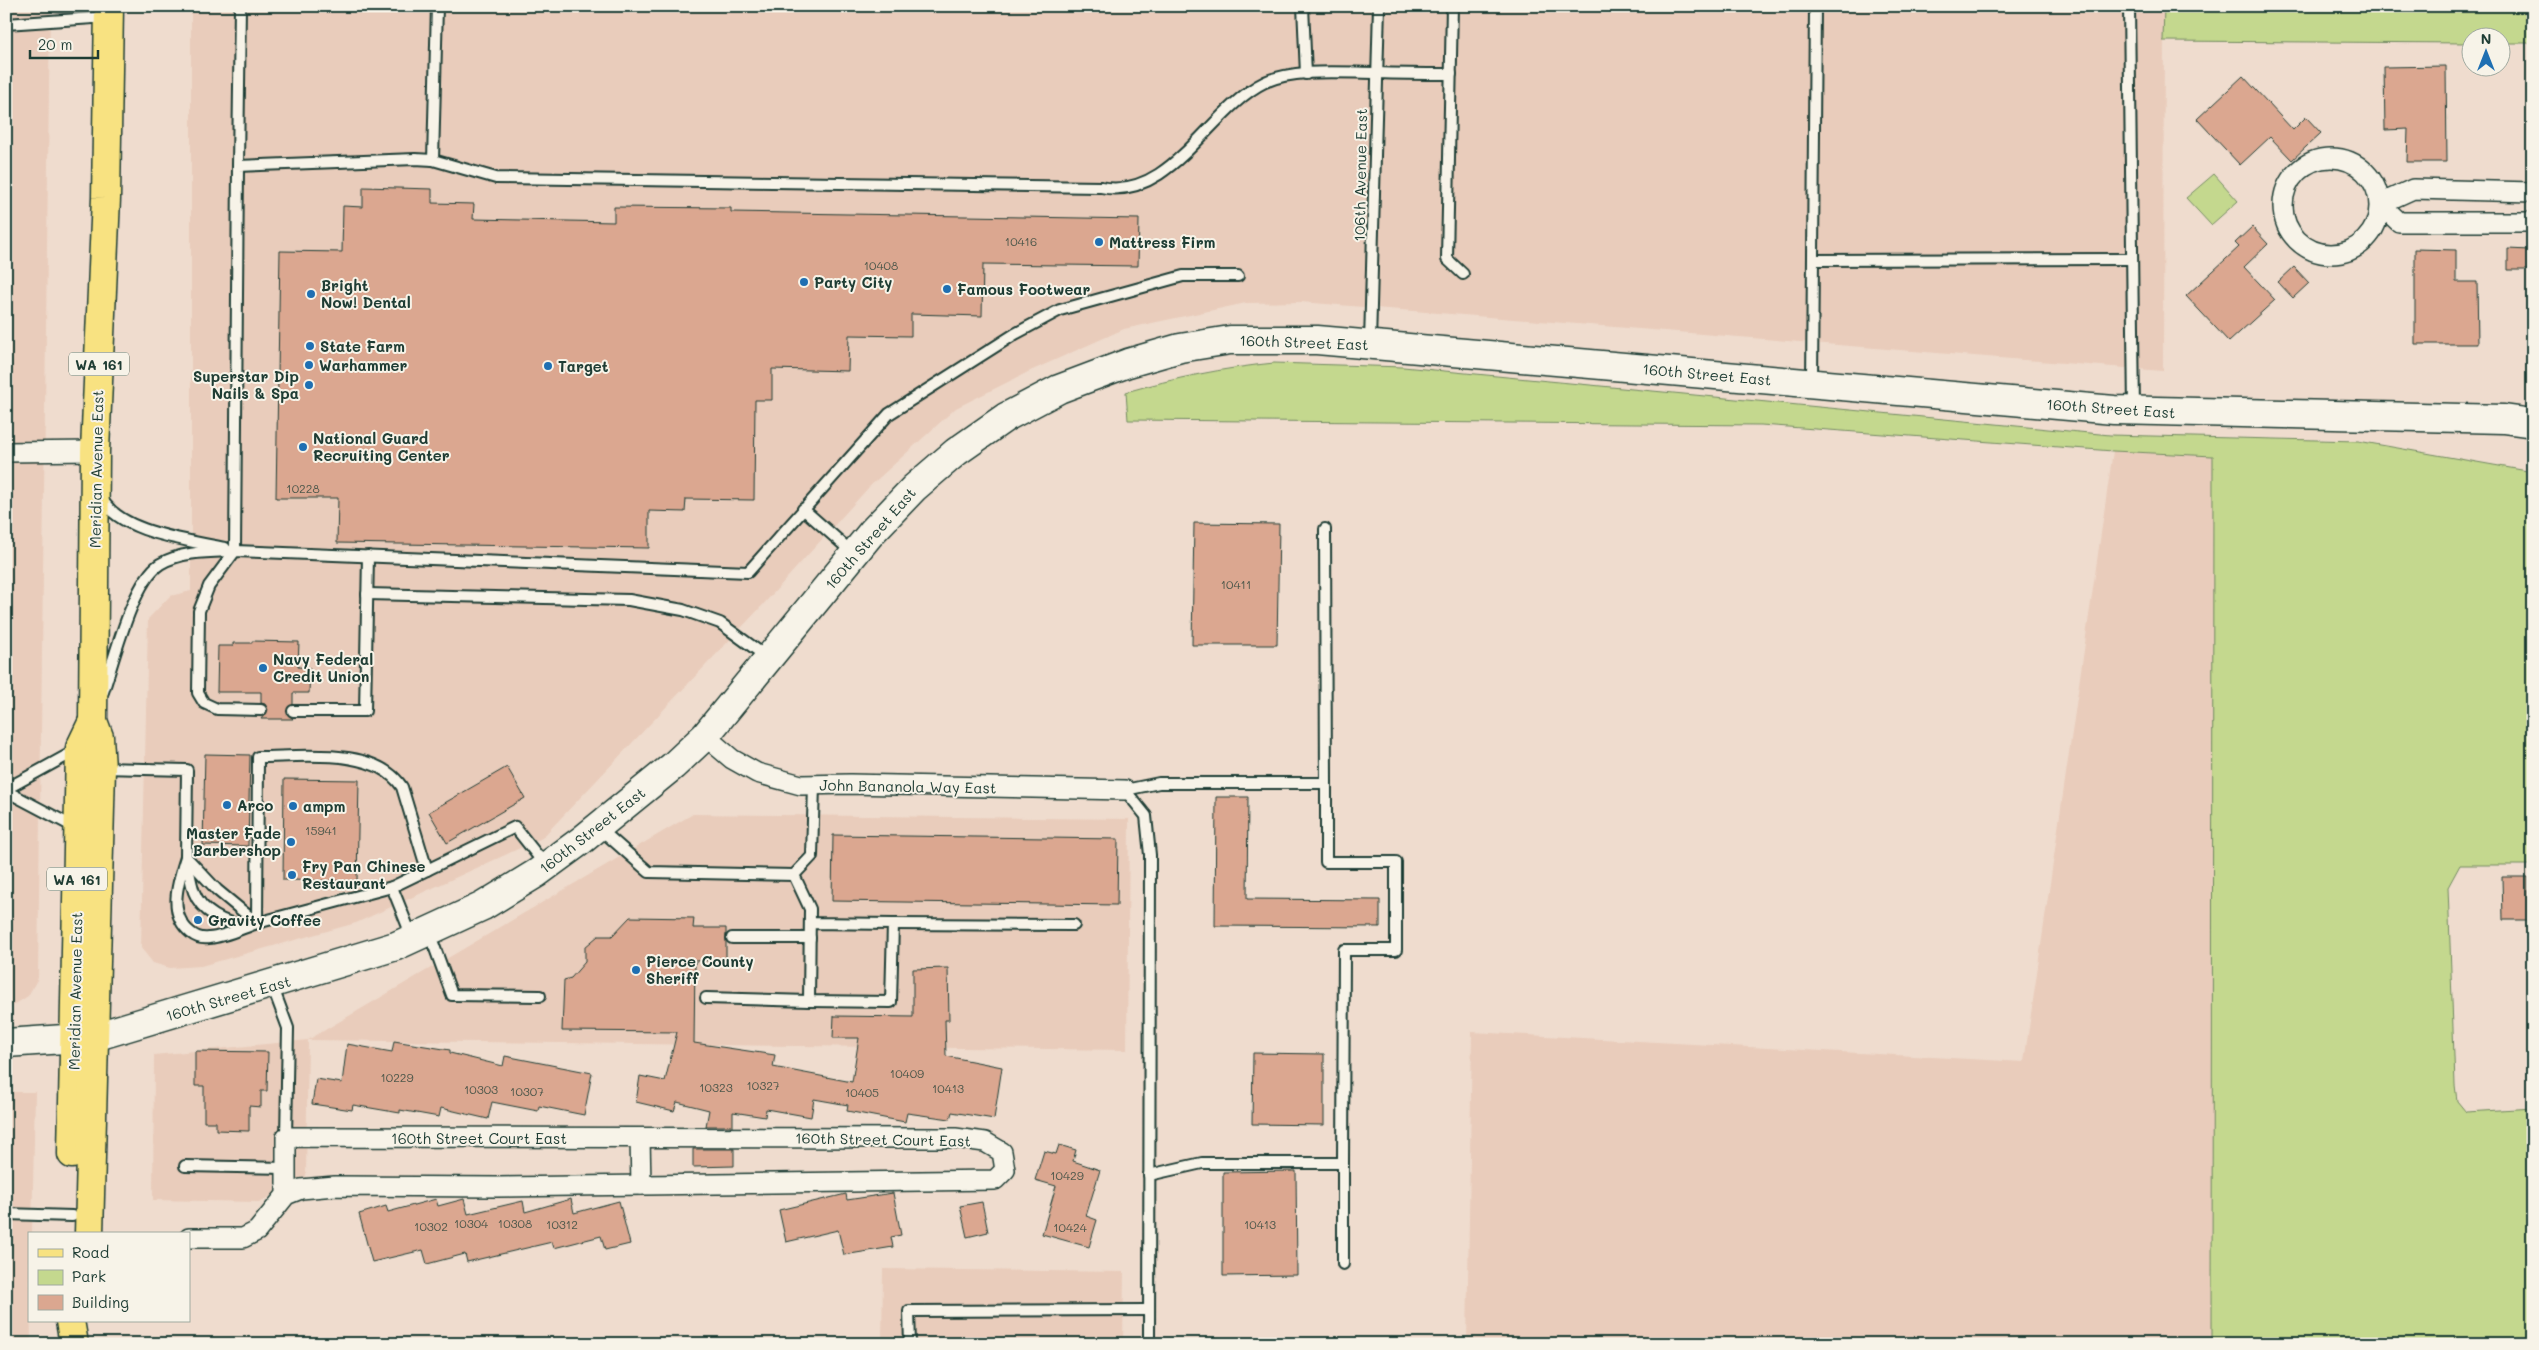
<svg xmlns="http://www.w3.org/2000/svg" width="2539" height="1350" font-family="Mali,sans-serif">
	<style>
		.built { fill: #e9ccbb }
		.green { fill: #c4d88e; stroke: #728a61 }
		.building { fill: #dba790; stroke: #1f3d34 }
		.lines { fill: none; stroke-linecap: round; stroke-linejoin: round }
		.lane-casing { stroke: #1f3d34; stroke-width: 14 }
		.street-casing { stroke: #1f3d34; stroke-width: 22 }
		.secondary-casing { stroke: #1f3d34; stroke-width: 31 }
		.primary-casing { stroke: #1f3d34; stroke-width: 31 }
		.lane { stroke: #f7f3e8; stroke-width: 10 }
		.street { stroke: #f7f3e8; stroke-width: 19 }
		.secondary { stroke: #f7f3e8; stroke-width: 28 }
		.primary { stroke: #f8e281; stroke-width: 28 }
		.poi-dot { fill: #1f6fb2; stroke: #f7f3e8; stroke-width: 2 }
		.labels { text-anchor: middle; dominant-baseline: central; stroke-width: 4; stroke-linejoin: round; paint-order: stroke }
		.number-label { font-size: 12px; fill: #4e584b }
		.shield { fill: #f7f3e8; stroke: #60746a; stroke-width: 1 }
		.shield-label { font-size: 14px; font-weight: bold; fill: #1f3d34 }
		.street-label { font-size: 15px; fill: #1f3d34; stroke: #f7f3e8 }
		.poi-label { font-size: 15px; font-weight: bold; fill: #1f3d34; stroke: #f7f3e8; text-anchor: start }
	</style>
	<rect width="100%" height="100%" fill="#efdcce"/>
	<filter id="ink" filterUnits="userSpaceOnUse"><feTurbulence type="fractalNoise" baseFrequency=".02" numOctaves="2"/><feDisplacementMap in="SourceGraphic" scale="10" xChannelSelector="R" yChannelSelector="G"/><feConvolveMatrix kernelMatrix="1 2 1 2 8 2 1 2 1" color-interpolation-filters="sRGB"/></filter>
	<g filter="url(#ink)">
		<!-- built -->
		<g class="built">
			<path d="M6,6H50L38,978L28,996L6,1010Z"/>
			<path d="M191,6H2164L2163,371L1301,302L1246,303L1124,329L1028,372L956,408L869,487L760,608L542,838L356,923L201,966L170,968L153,963L141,948L148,619L170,596L191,591Z"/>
			<path d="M2113,451L2213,456L2212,1344H1467L1472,1032L2024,1062Z"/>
			<path d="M693,814L1129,819L1127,1050L308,1040L306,1176L260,1202L153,1200L154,1055L308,1040Z"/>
			<path d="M6,1092H35L32,1234H29L31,1344H6Z"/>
			<path d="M883,1269L1124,1272L1123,1344H882Z"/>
		</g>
		<!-- green -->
		<g class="green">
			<path d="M2164,6H2533V43H2502V38H2472L2471,43L2163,41Z"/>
			<path d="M2214,174L2238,201L2211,225L2186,198Z"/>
			<path d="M1274,363L1403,367L2110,435L2358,441L2533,472V865H2460L2448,887L2455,1085L2457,1101L2466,1112L2533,1108V1344H2212L2213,456L2113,451L1761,425L1128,420L1126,392C1175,378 1223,368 1274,363Z"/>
		</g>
		<!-- building -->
		<g class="building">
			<path d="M2446,66L2447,162H2407L2408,129L2385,130L2384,67Z"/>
			<path d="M2243,76L2293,130L2306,117L2321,133L2292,160L2270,137L2240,165L2197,119Z"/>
			<path d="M363,187L432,189V203L474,204L473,219L614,222V207L731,208V212L1139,219L1138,266L983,264L982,316L911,314V336L849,335L848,371L772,369V400H755L754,500L686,499L685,512L649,511V548L337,543L338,498H276L280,251L342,252L343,206L363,207Z"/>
			<path d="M2252,227L2268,244L2244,267L2275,300L2229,342L2186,296L2239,247L2235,243Z"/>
			<path d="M2415,249L2456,250V282H2477L2478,344H2415Z"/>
			<path d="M2508,249L2529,250L2528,270H2508Z"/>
			<path d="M2294,267L2309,283L2293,298L2278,282Z"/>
			<path d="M1194,523L1279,524L1277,645H1192Z"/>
			<path d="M252,641L299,642L298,667L310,668L309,693H293V704L286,711L293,719H261L268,710L265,704L261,703V692H217L218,646H233V643H252Z"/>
			<path d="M205,754L250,755L248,846L203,845Z"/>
			<path d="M507,767L525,798L447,843L429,812Z"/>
			<path d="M284,779L359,780L357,881L283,880Z"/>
			<path d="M1216,797H1248L1247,899L1380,900V927L1215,926Z"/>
			<path d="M833,835L1118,839L1117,905L832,901Z"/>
			<path d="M2502,877H2528V920H2503Z"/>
			<path d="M630,917L694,918L693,928H726V960L695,961L694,1043L775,1055L773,1067L852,1082L859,1038H833L834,1016L913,1017V969L948,968L949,1020H945L946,1056L1002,1067L994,1119L952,1112L950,1119L907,1113L905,1122L847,1111L848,1105L814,1099L811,1117L766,1109L765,1117L733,1112V1126H706L709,1110L677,1102L674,1111L636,1102L640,1076L665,1081L677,1032L562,1031L564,980L571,978L585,962V947L598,936H612Z"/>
			<path d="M394,1041L450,1050V1053L503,1066L505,1056L592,1073L584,1115L539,1106L538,1111L492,1102L488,1119L441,1108L439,1117L400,1110V1113L353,1105L352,1110L312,1104L316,1079L342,1083L347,1044L392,1052Z"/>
			<path d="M195,1051L268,1052L267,1091H261V1107L249,1106V1131L216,1130V1122H204V1086H195Z"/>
			<path d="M1253,1053L1324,1054V1125L1252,1124Z"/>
			<path d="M1059,1145L1076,1150L1073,1161L1100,1170L1086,1216L1097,1220L1089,1247L1042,1234L1056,1186L1035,1180L1044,1151L1056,1154Z"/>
			<path d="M693,1149H734V1166L693,1167Z"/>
			<path d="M1296,1171L1297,1275L1223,1276V1172Z"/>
			<path d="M893,1193L901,1235L891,1237L893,1247L844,1255L838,1230L786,1242L779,1210L846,1194L847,1200Z"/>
			<path d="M436,1199L438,1206L464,1199L468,1214L523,1201L525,1212L571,1199L574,1213L619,1201L630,1244L605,1250L601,1236L554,1248L552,1242L467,1262L465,1254L427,1264L423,1250L372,1262L359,1214L386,1206L388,1212Z"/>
			<path d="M982,1202L988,1232L967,1237L960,1206Z"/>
		</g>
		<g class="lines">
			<defs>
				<g id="lane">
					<path d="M1303,6L1306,74"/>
					<path d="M1452,6L1447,259L1463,274"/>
					<path d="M2129,6L2134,410"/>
					<path d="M6,24L108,17"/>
					<path d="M433,160L437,6"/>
					<path d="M238,166L240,6"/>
					<path d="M1813,260L2132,259"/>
					<path d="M1370,343L1379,6"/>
					<path d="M1812,383L1815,6"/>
					<path d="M101,497C118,533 189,540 225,548"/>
					<path d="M803,509L853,553"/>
					<path d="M367,594L629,600L683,610L720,623L768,658"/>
					<path d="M103,692C114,660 133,581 160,564C182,551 211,552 235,551L748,572L889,414L1015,334L1060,310L1183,276H1238"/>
					<path d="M261,710L217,709L204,703L198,693L199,611L209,586L235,551L238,166L415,159L433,160L496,178L1101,187C1171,201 1209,109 1265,82C1296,68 1345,73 1378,73C1402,74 1427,74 1451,74"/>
					<path d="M293,711H365L368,556"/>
					<path d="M102,768L187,770L186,857L217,890L257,923L392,887L427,870L402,787C375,746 301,757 258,757L257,923"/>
					<path d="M6,789L77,750"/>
					<path d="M6,791L76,828"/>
					<path d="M599,828L649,872L794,875L812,856L814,785"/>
					<path d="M186,857C178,882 167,914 191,933C196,937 202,939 209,938C225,937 242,928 257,923"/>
					<path d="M186,858C189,869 190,881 194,892C201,911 225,925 244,924"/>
					<path d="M427,870L515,827L545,865"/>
					<path d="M794,875L810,909L809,1001L891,1002L893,924L810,923"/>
					<path d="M392,887L412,937"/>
					<path d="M893,924L1074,925"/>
					<path d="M429,932L452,995L540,996"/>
					<path d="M732,938H810"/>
					<path d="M272,985L288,1028L286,1137"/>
					<path d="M706,998L809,1001"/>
					<path d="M185,1166L286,1168"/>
					<path d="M1149,1175L1202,1163H1343L1344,950H1396V862H1326V783"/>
					<path d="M6,1214L72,1216"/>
					<path d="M1343,1264V1163"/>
					<path d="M910,1344L909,1311L1149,1310"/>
					<path d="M1149,1344L1150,855L1146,816L1125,790L1159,783H1326L1325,529"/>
				</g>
				<g id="street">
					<circle cx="2331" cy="206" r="48"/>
					<path d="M2533,192L2413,189L2380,204L2399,222H2533"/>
					<path d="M6,452L95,451"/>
					<path d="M705,736L732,759L757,773L801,785L850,784L1125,790"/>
					<path d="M640,1138L641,1185"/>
					<path d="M189,1238H243L257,1231L286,1195L301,1189L335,1186L497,1187L995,1180L1005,1170L1002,1152L985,1142L955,1138L286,1137V1195"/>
				</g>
				<path id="secondary" d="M6,1043L94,1037L396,946L483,906L537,873L582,840L673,766L705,736L872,532L914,488L956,452L1006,417L1059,389L1128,363L1180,348L1230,340H1317L2114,410L2504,419L2533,423"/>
				<g id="primary">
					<path d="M72,1154L80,748L93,721"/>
					<path d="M89,1234L101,768L99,737L93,721L95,451L106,198L109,6"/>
					<path d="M70,1321L74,1344"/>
				</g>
			</defs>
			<!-- lane casing -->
			<use href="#lane" class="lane-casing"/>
			<!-- street casing -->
			<use href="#street" class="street-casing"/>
			<!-- secondary casing -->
			<use href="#secondary" class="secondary-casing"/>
			<!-- primary casing -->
			<use href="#primary" class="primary-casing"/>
			<!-- lane -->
			<use href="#lane" class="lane"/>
			<!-- street -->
			<use href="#street" class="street"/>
			<!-- secondary -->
			<use href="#secondary" class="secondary"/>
			<!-- primary -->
			<use href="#primary" class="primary"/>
		</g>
	</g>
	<!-- markers -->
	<g class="poi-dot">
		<circle cx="1099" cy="242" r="5"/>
		<circle cx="804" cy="282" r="5"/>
		<circle cx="947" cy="289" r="5"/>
		<circle cx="311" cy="294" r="5"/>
		<circle cx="310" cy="346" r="5"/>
		<circle cx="309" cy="365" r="5"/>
		<circle cx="548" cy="366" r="5"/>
		<circle cx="309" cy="385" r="5"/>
		<circle cx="303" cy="447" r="5"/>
		<circle cx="263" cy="668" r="5"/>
		<circle cx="227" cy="805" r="5"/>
		<circle cx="293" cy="806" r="5"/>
		<circle cx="291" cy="842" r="5"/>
		<circle cx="292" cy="875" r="5"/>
		<circle cx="198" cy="920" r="5"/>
		<circle cx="636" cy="970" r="5"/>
	</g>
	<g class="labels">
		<!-- number labels -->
		<g class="number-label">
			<text x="1021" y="241">10416</text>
			<text x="881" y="265">10408</text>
			<text x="303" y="488">10228</text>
			<text x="1236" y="584">10411</text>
			<text x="321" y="830">15941</text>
			<text x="907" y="1073">10409</text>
			<text x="397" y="1077">10229</text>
			<text x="763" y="1085">10327</text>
			<text x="716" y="1087">10323</text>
			<text x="948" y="1088">10413</text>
			<text x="481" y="1089">10303</text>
			<text x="527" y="1091">10307</text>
			<text x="862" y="1092">10405</text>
			<text x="1067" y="1175">10429</text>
			<text x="471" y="1223">10304</text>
			<text x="515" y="1223">10308</text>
			<text x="562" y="1224">10312</text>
			<text x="1260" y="1224">10413</text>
			<text x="431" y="1226">10302</text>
			<text x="1070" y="1227">10424</text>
		</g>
		<!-- shield labels -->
		<g class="shield">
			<rect x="69" y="352.5" width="60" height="23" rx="4"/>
			<rect x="47" y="867.5" width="60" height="23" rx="4"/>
		</g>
		<g class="shield-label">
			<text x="99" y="364">WA 161</text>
			<text x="77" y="879">WA 161</text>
		</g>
		<!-- street labels -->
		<g class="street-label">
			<text transform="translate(1360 175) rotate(-89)">106th Avenue East</text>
			<text transform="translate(1304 342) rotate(2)">160th Street East</text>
			<text transform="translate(1707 374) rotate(5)">160th Street East</text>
			<text transform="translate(2111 408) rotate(4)">160th Street East</text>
			<text transform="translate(96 469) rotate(-89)">Meridian Avenue East</text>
			<text transform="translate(870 538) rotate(-49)">160th Street East</text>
			<text transform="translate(908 786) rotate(1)">John Bananola Way East</text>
			<text transform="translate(592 830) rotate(-38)">160th Street East</text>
			<text transform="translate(75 991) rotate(-89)">Meridian Avenue East</text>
			<text transform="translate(228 998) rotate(-16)">160th Street East</text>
			<text x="479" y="1138">160th Street Court East</text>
			<text transform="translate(883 1139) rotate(1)">160th Street Court East</text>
		</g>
		<!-- poi labels -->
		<g class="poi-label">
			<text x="1109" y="242">Mattress Firm</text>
			<text x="814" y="282">Party City</text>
			<text x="321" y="285">Bright<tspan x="321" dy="17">Now! Dental</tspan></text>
			<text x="957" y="289">Famous Footwear</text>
			<text x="320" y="346">State Farm</text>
			<text x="319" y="365">Warhammer</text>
			<text x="558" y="366">Target</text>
			<text x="299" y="376" text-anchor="end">Superstar Dip<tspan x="299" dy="17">Nails &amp; Spa</tspan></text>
			<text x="313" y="438">National Guard<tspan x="313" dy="17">Recruiting Center</tspan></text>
			<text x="273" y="659">Navy Federal<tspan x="273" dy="17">Credit Union</tspan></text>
			<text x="237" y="805">Arco</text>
			<text x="303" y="806">ampm</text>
			<text x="281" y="833" text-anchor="end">Master Fade<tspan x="281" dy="17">Barbershop</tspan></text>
			<text x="302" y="866">Fry Pan Chinese<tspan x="302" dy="17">Restaurant</tspan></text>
			<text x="208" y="920">Gravity Coffee</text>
			<text x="646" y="961">Pierce County<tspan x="646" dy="17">Sheriff</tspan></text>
		</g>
	</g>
	<!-- margin -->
	<rect width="2539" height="1350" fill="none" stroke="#f7f3e8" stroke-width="25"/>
	<rect x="12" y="12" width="2514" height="1325" fill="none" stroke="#1f3d34" stroke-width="2" filter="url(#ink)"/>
	<!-- legend -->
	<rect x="28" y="1232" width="162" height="90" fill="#f7f3e8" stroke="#a1aaa0"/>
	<rect x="38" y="1249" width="25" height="8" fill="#f8e281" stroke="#a1aaa0"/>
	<text x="72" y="1258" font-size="15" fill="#1f3d34">Road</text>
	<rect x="38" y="1270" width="25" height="15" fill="#c4d88e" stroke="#a1aaa0"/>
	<text x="72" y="1282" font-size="15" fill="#1f3d34">Park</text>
	<rect x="38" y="1295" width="25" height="15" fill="#dba790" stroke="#a1aaa0"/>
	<text x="72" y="1308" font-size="15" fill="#1f3d34">Building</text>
	<!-- north arrow -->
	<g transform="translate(2486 52)"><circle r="24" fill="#f7f3e8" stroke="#a1aaa0"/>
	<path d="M0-4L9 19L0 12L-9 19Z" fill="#1f6fb2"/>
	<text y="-8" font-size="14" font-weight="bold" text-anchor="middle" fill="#1f3d34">N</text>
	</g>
	<!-- scale -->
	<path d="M30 50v8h68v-8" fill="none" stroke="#1f3d34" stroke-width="2.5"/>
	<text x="38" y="50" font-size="15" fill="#1f3d34" stroke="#f7f3e8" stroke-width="4" paint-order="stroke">20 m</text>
</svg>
